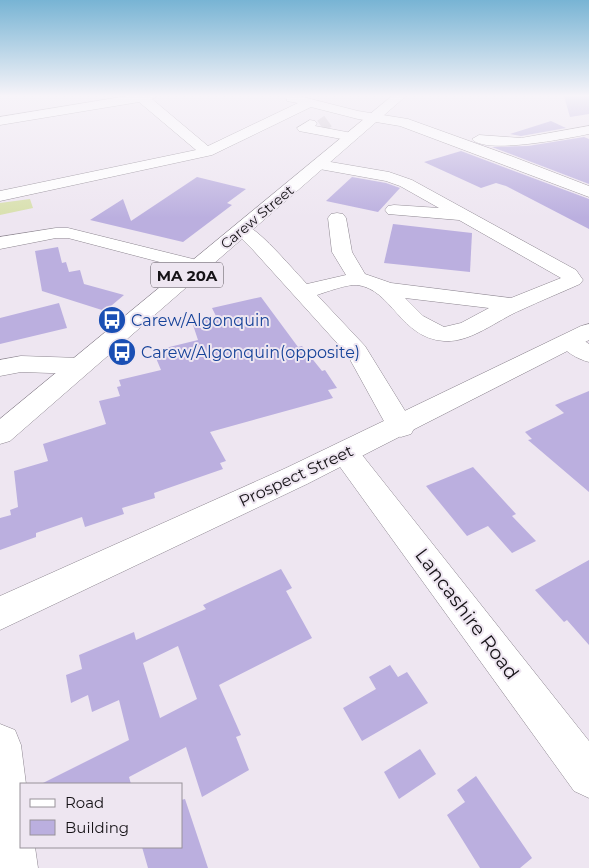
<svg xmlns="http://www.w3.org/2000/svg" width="589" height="868" font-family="Montserrat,sans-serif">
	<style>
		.green { fill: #d8e0ad }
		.building { fill: #bbafdf; fill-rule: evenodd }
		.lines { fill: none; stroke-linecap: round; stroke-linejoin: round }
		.minor-tunnel { stroke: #cec6d0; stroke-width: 13; stroke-dasharray: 13 7; stroke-linecap: butt }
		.minor-casing { stroke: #8d8690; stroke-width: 1 }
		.major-casing { stroke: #8d8690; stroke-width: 1 }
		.minor { fill: #fff; fill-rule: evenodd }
		.major { fill: #fff; fill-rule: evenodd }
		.labels { text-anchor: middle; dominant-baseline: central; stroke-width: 4; stroke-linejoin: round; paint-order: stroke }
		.far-street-label { font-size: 14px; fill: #161317; stroke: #eee6f1 }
		.shield { fill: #eee6f1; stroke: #575258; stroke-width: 1 }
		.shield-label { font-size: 15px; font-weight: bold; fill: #161317 }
		.transit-label { font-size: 16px; fill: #164399; stroke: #eee6f1; text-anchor: start }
		.street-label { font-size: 16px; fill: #161317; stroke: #eee6f1 }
		.near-street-label { font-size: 19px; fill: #161317; stroke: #eee6f1 }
	</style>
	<rect width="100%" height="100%" fill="#eee6f1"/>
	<!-- green -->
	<path class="green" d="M30,199L33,208L0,215V203Z"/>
	<!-- building -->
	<g class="building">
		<path d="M564,96H589V114L570,117Z"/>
		<path d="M551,121L566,128L521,136L510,134Z"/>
		<path d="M584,137L589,139V184L492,147L528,146Z"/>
		<path d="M461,151L589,199V229L506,186L496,183L481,188L424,162Z"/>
		<path d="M197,177L246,189L227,203L232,205L183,242L90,220L123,199L131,221Z"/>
		<path d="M352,177L386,183L400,188L378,212L326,201Z"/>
		<path d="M393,224L472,233L470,272L384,263Z"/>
		<path d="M58,247L62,263L66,262L69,272L80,270L84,284L124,295L105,311L42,291L35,251Z"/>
		<path d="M261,297L298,347L302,346L322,371L325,370L337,388L328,390L333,398L210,432L226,461L220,463L223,469L154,493L155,498L122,508L124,514L85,527L82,517L36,533V537L0,550V518L11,515L10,510L18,507L14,471L48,461L43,444L106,424L99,401L120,396L117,387L121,386L119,380L161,370L153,351L198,340L192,322L217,318L212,308Z"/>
		<path d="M59,303L67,328L0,344V318Z"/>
		<path d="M589,391V492L528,440L532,439L525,432L564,413L555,405Z"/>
		<path d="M473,467L516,514L512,516L536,541L512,553L488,526L467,536L426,486Z"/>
		<path d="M589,560V645L567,620L564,622L535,590Z"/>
		<path d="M281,569L292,588L286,591L312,638L219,685L241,735L236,737L249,770L202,797L186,747L129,777L131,784H41L129,740L119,700L92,712L88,695L71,703L66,675L82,669L79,655L134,632L136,640L206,609L203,605ZM178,646L197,699L160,718L143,663Z"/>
		<path d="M390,665L398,677L407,672L428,703L362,741L343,708L376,689L369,677Z"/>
		<path d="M420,749L436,774L399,799L384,772Z"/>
		<path d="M476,776L532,858L520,868H480L447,815L465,802L457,790Z"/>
		<path d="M185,799L208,868H148L142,847H181V800Z"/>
	</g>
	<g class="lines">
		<!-- minor-tunnel -->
		<path class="minor-tunnel" d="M321,126L328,121"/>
		<defs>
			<g id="minor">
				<path d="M127,96H157L152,99L208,146L298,103L287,101L286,96H299L358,111L408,119L511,156L589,186V197L400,126L358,119L311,107L212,155L0,201V191L196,150L139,102L0,125V117Z"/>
				<path d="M310,120L315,121L317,124L315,126L357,134L359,137L352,141L299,131L297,128Z"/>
				<path d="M589,126V134C569,138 485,155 472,139L479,135L521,138Z"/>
				<path d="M319,160L389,172L412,180L576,270L583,280L580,284C560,293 540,301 521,310C497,320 471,343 444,341C400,338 392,289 357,285C348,284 326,292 317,295L365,346L415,427L411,434L401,437L391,434L347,354L253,250L233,230L236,226C240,225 243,224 247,226C262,232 294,271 307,284L346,275L332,252L328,218L331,214L337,213L343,214L346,218L352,252L365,274L391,283L511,298L561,278L459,220L388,214L385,210L388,206L394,205L439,208L400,186L386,181L314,168L311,165L314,162ZM405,298L489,308L461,323L444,327L423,316Z"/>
				<path d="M56,228H68L205,262L208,266L205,270L198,272L68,238H56L0,249V237Z"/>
				<path d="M569,334L577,336L589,344V362C577,359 564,351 557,341L561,336Z"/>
				<path d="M21,356L80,358L89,361L92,366L89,371L80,374L21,372L0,376V360Z"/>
				<path d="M345,442L355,446L589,741V798L574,791L335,460L331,453L335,446Z"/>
				<path d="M0,724L15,730L21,745L26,784H21V847H35L38,868H0Z"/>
			</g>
			<g id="major">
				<path d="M392,96H406L10,441L0,444V419Z"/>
				<path d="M589,324V340L307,484L0,630V596L286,468L581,326Z"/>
			</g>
		</defs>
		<!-- minor casing -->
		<use href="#minor" class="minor-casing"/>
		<!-- major casing -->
		<use href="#major" class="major-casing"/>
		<!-- minor -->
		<use href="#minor" class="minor"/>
		<!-- major -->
		<use href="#major" class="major"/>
	</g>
	<!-- sky -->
	<linearGradient id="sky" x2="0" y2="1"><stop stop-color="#78b4d4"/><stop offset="0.44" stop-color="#f7f4f9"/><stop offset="1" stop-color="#f7f4f9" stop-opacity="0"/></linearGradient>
	<rect width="589" height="218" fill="url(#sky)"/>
	<!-- icons -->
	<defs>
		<symbol id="bus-disc" viewBox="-11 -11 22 22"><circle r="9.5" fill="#1a4fb4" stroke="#eee6f1"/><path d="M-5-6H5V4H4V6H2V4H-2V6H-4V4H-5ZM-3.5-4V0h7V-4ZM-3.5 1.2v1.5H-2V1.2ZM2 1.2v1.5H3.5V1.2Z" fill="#fff"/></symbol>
	</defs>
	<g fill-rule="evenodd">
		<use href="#bus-disc" x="96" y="304" width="32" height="32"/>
		<use href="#bus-disc" x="106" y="336" width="32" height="32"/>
	</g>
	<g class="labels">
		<!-- far-street labels -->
		<g class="far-street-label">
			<text transform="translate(257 217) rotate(-40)">Carew Street</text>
		</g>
		<!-- shield labels -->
		<rect class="shield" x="151" y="262.5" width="72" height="25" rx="4"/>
		<g class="shield-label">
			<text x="187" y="275">MA 20A</text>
		</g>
		<!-- transit labels -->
		<g class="transit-label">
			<text x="131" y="320">Carew/Algonquin</text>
			<text x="141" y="352">Carew/Algonquin(opposite)</text>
		</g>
		<!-- street labels -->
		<g class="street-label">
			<text transform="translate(296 476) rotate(-25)">Prospect Street</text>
		</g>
		<!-- near-street labels -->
		<g class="near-street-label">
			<text transform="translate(467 614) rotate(53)">Lancashire Road</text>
		</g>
	</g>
	<!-- legend -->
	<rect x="20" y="783" width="162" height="65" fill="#eee6f1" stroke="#98929a"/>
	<rect x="30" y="799" width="25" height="8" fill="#ffffff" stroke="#98929a"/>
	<text x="65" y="808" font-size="15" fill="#161317">Road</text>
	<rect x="30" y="820" width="25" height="15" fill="#bbafdf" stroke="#98929a"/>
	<text x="65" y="833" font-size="15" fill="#161317">Building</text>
</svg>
